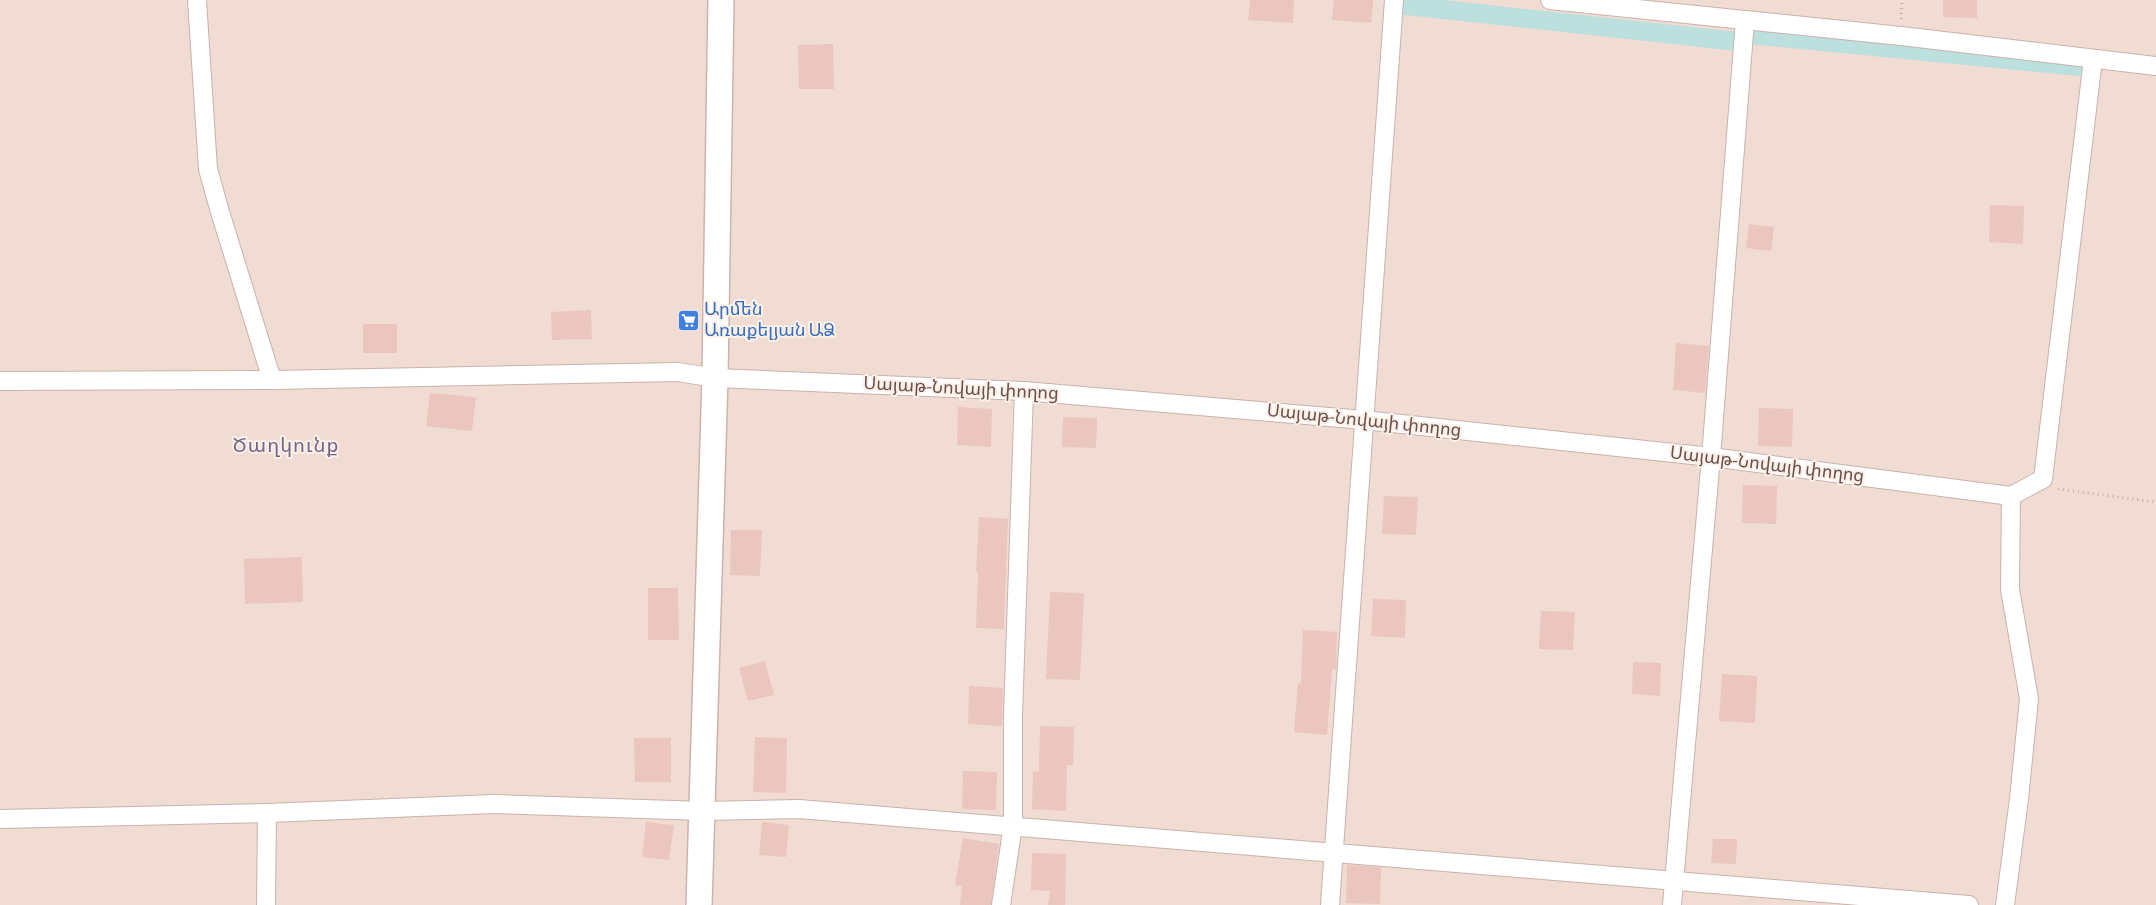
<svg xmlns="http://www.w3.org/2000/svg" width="2156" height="905" font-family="'Alegreya Sans','Noto Sans Armenian',sans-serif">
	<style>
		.residential { fill: #f0dcd3 }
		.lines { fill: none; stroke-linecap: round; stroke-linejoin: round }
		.canal { stroke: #bbe0dd; stroke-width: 19 }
		.building { fill: #ebc6bf }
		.street-casing { stroke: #c8b3ac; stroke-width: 20 }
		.secondary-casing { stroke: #cdb3ac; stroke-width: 28 }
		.path { stroke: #cfaaa2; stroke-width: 3; stroke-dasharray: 1 4; stroke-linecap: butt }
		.street { stroke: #fff; stroke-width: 18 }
		.secondary { stroke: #fff; stroke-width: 25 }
		.labels { text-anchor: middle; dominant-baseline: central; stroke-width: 4; stroke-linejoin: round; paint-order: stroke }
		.shop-label { font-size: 18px; fill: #366cbe; stroke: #fcf1e9; text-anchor: start }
		.street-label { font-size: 18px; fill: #6e514d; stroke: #fcf1e9 }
		.quarter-label { font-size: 20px; letter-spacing: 1px; fill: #76658b; stroke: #fcf1e9 }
	</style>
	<rect width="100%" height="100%" fill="#f9ece4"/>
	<!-- residential -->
	<rect class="residential" x="0" y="0" width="2156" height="905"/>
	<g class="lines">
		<!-- canal -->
		<g class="canal">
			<path d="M1402,5L1733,41"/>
			<path d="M1754,35L2084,67"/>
		</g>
	</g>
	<!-- building -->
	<g class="building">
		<path d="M1250,0H1294L1293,23L1248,20Z"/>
		<path d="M1334,0H1373L1371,23L1332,20Z"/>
		<path d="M1943,0H1977V18L1943,17Z"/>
		<path d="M833,44L834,89H799L798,45Z"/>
		<path d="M1990,205L2024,206L2023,244L1989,242Z"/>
		<path d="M1749,224L1774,227L1771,251L1746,248Z"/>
		<path d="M591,310L592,339L552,340L551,312Z"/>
		<rect x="363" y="324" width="34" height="29"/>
		<path d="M1676,343L1709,346L1705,393L1673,390Z"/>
		<path d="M430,393L476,397L472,431L426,426Z"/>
		<path d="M958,407L992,409L991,447L957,445Z"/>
		<path d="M1759,408L1793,409L1792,447L1758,446Z"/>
		<path d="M1063,417L1097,418L1096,448L1062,447Z"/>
		<path d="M1743,485L1777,486L1776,524L1742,523Z"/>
		<path d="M1384,496L1418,497L1416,535L1382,534Z"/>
		<path d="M979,517L1008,519L1004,629L976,628L978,572H976Z"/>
		<path d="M731,530H762L760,576L730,575Z"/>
		<path d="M302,557L303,602L245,604L244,559Z"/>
		<path d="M648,588H678L679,640H648Z"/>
		<path d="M1050,592L1084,593L1080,680L1046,679Z"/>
		<path d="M1373,599L1406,600L1405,638L1371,636Z"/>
		<path d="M1541,611L1575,612L1573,650L1539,649Z"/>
		<path d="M1303,630L1337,632L1336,670L1332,669L1327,735L1294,732L1298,683L1301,684Z"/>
		<path d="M765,661L774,695L748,701L739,668Z"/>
		<path d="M1633,662L1661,663L1660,696L1632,694Z"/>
		<path d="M1722,674L1757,676L1755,723L1719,721Z"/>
		<path d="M969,686L1003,688L1002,726L968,724Z"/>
		<path d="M1040,726L1074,727L1073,765H1067L1066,811L1032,809L1033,771L1039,772Z"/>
		<path d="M755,737L787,738L786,793L753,792Z"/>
		<path d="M634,738H671V782H635Z"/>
		<path d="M963,771L997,772L996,810L962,809Z"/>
		<path d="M646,822L674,825L669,860L642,857Z"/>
		<path d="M762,822L789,825L786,857L759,855Z"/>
		<path d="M963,838L999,844L991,905H960L962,887L955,885Z"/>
		<path d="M1713,839H1737L1736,864L1711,863Z"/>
		<path d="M1032,853L1066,854L1065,905H1048L1050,891L1031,890Z"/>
		<path d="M1347,865L1381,867L1380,904L1346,903Z"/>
	</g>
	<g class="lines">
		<defs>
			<g id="street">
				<path d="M197,0L208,169L220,212L272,380"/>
				<path d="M1550,0L1901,36L2156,66"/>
				<path d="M0,381L272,380L678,372L715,378L1024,391L1364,420L1711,457L2011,496"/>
				<path d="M2011,496L2043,479L2093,59"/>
				<path d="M0,819L267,813L494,804L703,811L799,809L1969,905"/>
				<path d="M266,905L267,813"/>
				<path d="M1001,905L1013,825V716L1024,391"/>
				<path d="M1330,905L1394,0"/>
				<path d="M1672,905L1711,457L1745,20"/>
				<path d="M2005,905L2019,799L2029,699L2010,589L2011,496"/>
			</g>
			<path id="secondary" d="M699,905L715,378L721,0"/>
		</defs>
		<!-- street casing -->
		<use href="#street" class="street-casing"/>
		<!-- secondary casing -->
		<use href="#secondary" class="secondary-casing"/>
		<!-- path -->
		<g class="path">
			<path d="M1901,19L1902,0"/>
			<path d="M2058,489L2156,502"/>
		</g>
		<!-- street -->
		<use href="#street" class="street"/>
		<!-- secondary -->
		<use href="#secondary" class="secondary"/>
	</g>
	<!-- icons -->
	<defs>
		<symbol id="supermarket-square" viewBox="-11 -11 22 22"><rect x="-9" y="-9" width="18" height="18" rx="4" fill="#3f7fe0" stroke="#fcf1e9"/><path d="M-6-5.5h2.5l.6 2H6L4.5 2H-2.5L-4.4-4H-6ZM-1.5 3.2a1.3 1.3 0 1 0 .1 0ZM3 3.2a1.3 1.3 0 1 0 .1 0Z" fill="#fff"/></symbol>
	</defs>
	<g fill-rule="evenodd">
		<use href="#supermarket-square" x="676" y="308" width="25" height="25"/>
	</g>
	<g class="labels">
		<!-- shop labels -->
		<g class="shop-label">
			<text x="704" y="310">Արմեն<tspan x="704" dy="21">Առաքելյան ԱՁ</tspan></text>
		</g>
		<!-- street labels -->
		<g class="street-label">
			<text transform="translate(961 389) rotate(3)">Սայաթ-Նովայի փողոց</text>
			<text transform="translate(1364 421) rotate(6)">Սայաթ-Նովայի փողոց</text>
			<text transform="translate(1767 465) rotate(7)">Սայաթ-Նովայի փողոց</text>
		</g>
		<!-- quarter labels -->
		<g class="quarter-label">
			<text x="286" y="446">Ծաղկունք</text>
		</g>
	</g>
</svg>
